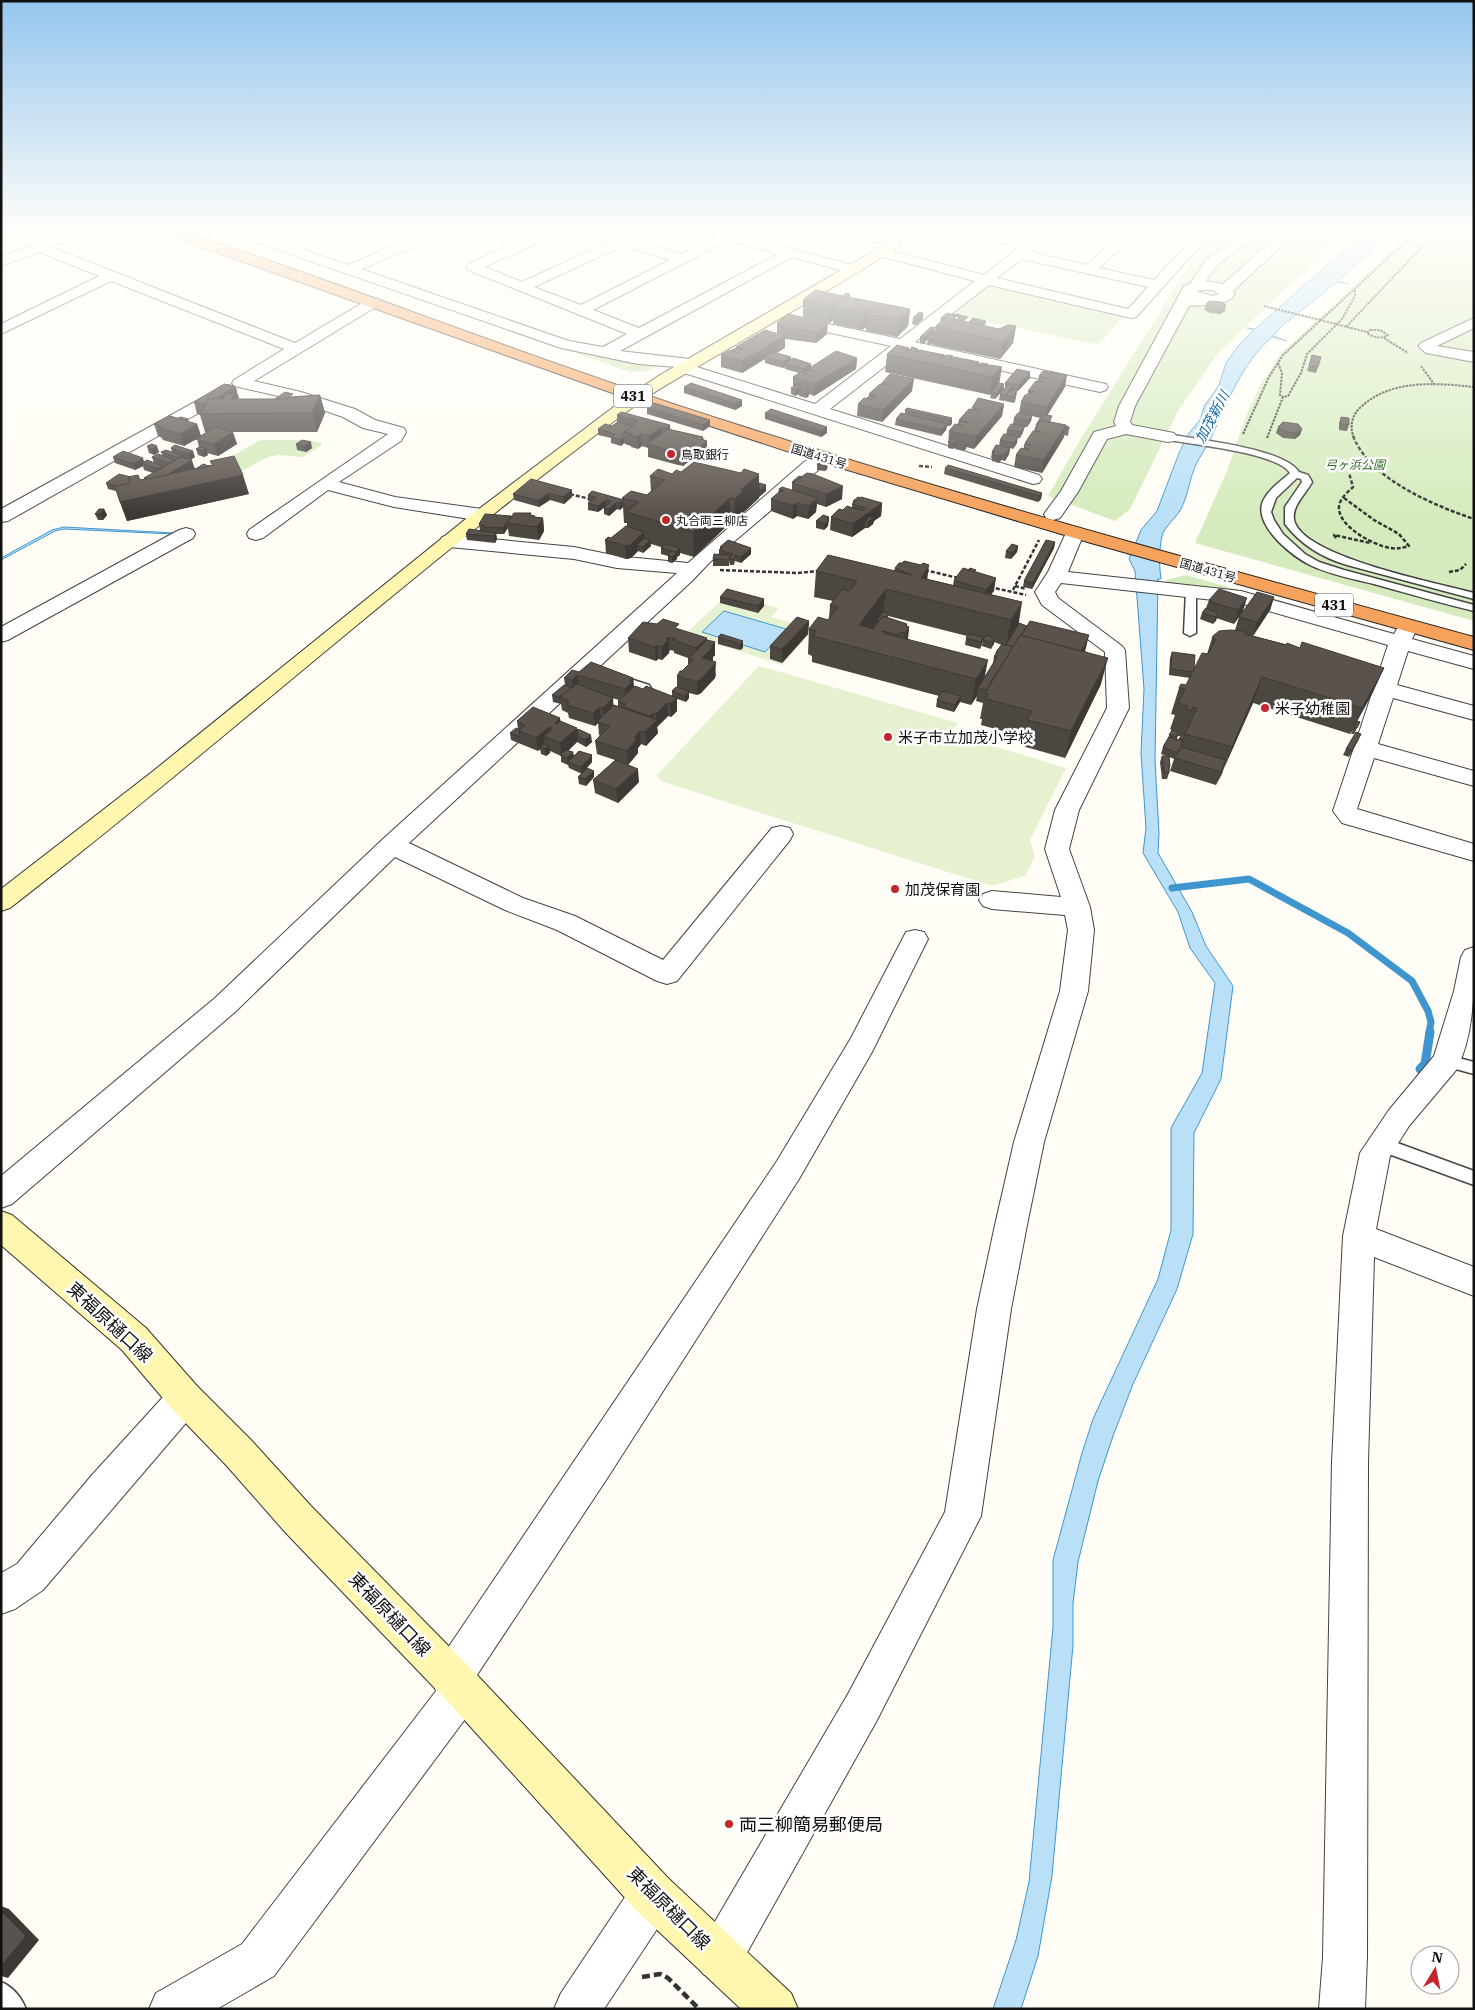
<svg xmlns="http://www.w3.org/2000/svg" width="1475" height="2010" font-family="'IBM Plex Serif','Noto Sans JP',serif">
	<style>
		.green { fill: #d5ebbd }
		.pitch { fill: #e6f2cf }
		.water { fill: #b9e0f7; stroke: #3f96cf }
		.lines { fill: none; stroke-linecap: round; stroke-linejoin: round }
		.stream-far1 { stroke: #3f96cf; stroke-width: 7 }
		.stream { stroke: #3f96cf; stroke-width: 9 }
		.lane-casing { stroke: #444; stroke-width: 3 }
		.street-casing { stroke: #444; stroke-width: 2 }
		.secondary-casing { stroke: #333; stroke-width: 2 }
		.highway-casing { stroke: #222; stroke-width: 2 }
		.path-far2 { stroke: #333; stroke-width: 2; stroke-dasharray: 2.5 1; stroke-linecap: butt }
		.path-far1 { stroke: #333; stroke-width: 2.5; stroke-dasharray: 4 2; stroke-linecap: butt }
		.path { stroke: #333; stroke-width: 4.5; stroke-dasharray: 8 4; stroke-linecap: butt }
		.lane { fill: #fff; fill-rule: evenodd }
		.street { fill: #fff; fill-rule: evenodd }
		.secondary { fill: #fff6b0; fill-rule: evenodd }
		.highway { fill: #f5a25d; fill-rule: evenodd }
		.path-bridge { stroke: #333; stroke-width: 2; stroke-dasharray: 2.5 1; stroke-linecap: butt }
		.wall { fill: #4d4742; fill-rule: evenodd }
		.shaded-wall { fill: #3f3936 }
		.building { fill: #5a524d; stroke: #3f3936 }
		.poi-dot { fill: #c4262e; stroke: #fff; stroke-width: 2 }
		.labels { text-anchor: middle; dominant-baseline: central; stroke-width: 5; stroke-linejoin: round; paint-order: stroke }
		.far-poi-label { font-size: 12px; fill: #111; stroke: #fff; text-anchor: start }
		.far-street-label { font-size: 12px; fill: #111; stroke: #fff }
		.far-park-label { font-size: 12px; font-style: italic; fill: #2f6b1f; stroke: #fff }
		.shield { fill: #fff; stroke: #585858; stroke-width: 1 }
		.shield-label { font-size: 14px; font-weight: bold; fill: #111 }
		.far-water-label { font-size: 14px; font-style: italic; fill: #1768a6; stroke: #fff }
		.poi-label { font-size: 15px; fill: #111; stroke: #fff; text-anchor: start }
		.near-street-label { font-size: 18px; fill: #111; stroke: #fff }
		.near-poi-label { font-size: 18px; fill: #111; stroke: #fff; text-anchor: start }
	</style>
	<rect width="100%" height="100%" fill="#fffdf5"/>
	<!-- green -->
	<g class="green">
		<path d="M189,233L323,278L541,358Z"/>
		<path d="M1213,233H1344L1218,353L1178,411L1130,509L1115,521L1048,496L1080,440L1198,251Z"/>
		<path d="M1411,233H1474V317L1414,345L1417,349L1474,359V621L1195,543L1227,471L1246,416L1261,384L1280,354Z"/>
		<path d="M986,285H993L1119,314L1123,317L1100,343L1095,344L953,315L951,312Z"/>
		<path d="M389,288L555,345L592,355L660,365L647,371L630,372Z"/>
		<path d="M1474,325V356L1443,350L1436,344Z"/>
		<path d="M754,428L897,473L1122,540V541L915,481Z"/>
		<path d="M260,440H309L321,443V446L303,457L279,455L268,457L242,471L224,465L226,460Z"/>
		<path d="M1186,575L1387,632L1166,584V580Z"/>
	</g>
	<!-- pitch -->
	<g class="pitch">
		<path d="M728,594L779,608L771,617L814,629L782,665L685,634Z"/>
		<path d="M759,666L958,723L951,733L1066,768L1030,840L1035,856L1025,876L992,886L663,782L656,776Z"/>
	</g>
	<!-- water -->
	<g class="water">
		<path d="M1363,233H1390L1338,281L1349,284L1337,282L1283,325L1273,336L1287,341L1272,337C1242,363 1227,403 1211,438C1205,450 1197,460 1193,472C1189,484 1187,497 1181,509C1176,518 1164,527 1162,536C1159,550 1159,565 1161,579H1158L1155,760L1159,833L1158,853L1192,912L1206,946L1233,986L1221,1079L1194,1133L1193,1234L1177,1289L1133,1384L1113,1436L1098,1481L1078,1562L1073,1603V1645L1052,1876L1038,1956L1021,2009H993L1016,1940L1029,1882L1053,1627V1560L1082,1453L1093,1419L1158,1279L1171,1230V1128L1202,1073L1215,983L1190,948L1178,912L1143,853L1146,828L1141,753L1144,689L1135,571L1129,559L1141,530L1157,511L1179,453L1189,433L1200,420L1205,405L1219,385L1226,363L1238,346L1254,330L1247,328L1255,329Z"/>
		<path d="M64,527L174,533L173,534L64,529L55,531L1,560V558L52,530Z"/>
		<path d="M724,611L786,629L765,652L702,632Z"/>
	</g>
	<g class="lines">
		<!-- stream-far1 -->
		<path class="stream-far1" d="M1172,888L1249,879L1348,933L1412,981L1428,1011L1431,1022L1429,1033"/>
		<!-- stream -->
		<path class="stream" d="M1420,1069L1425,1064L1430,1032"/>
		<defs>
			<g id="lane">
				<path d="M1168,434C1198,440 1283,448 1299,472L1308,475L1312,482C1306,494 1289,508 1295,523C1309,558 1437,583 1474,593V599L1347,565C1323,558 1301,545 1285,524V507L1302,482L1301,479L1297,478L1276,498L1271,512L1274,520L1283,534L1305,554L1319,562L1344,570L1474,605V611C1440,603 1407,593 1374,584C1353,579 1332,575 1312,566C1293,557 1256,528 1262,504C1266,491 1280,482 1290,473C1277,452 1191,445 1165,439L1163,437Z"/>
				<path d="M1191,588L1196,591V633L1190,636L1184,633L1186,591Z"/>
				<path d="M615,674L649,685L651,688L645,692L611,680L609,678L611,676Z"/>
				<path d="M1447,1055L1474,1062V1074L1441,1065L1439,1061L1441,1057Z"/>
				<path d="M1381,1137L1474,1171V1185L1375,1149L1373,1144L1375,1139Z"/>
				<path d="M1,1982C13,1987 21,1997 26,2009H1Z"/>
			</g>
			<g id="street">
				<path d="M64,233H83L81,236L51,247L295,343L369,299H379L381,302L379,305L254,381L301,392L355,409L375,420L404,428L406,432L401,441L339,482L395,497L482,509L489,511L491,515L489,519L482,521L394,507L328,490L263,538L256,540L249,538L247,534L249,530L388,434L363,428L343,417L291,399L234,386L232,383L234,380L284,349L111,281L1,334V324L99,276L39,252L1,266V257Z"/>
				<path d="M236,233H256L348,265L423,233H442L440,236L361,269L569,341L603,347L627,334L468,270L466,267L468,264L536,233H554L552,236L485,267L522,282L609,242L587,236L585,233H607L681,254L716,237L710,233H733L859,267L861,270L859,273L854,274L792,257L620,351L699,360L701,363L697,367L815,404L891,346L785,323L783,320L785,317L790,316L900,339L975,281L876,255L874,252L876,249L881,248L984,275L1020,247L967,236L965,233H993L1029,240L1038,233H1054L1031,252L1086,265L1123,233H1138L1099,268L1154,280L1198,233H1212L1136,317L1131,318L989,285L915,342L1106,384L1108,387L1106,390L1100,392L906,350L830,409L1039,475L1042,479L1039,483L1033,484L678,371L677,367L638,364L561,348L238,236ZM729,240L778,254L639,328L593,310ZM623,246L670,260L581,305L534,287ZM1022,259L1148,287L1128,309L997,278Z"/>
				<path d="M846,233H870L899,240L901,243L894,247L848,236Z"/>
				<path d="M1243,233H1259L1216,266L1206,281L1223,284L1275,238L1267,236L1265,233H1290L1292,236L1233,291L1235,294C1225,308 1204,304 1189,306L1135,406L1130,422L1132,425L1174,433L1177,437L1174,441L1168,442L1126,434L1107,439L1078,492L1060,518L1053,520L1046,518L1044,514L1061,491L1094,432L1116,426L1114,422L1119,406L1184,286L1190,284L1206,260ZM1204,290H1213L1219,294L1212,296L1196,291Z"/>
				<path d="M1474,318V328L1437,346L1474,352V362L1426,353L1418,346L1421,343Z"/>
				<path d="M228,385L234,387L236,390L234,393L8,521L1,522V509L222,387Z"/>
				<path d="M823,452L829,453L832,457L829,461L710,562L693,580L409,843L523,898L575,916L663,960L772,828L781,826L790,828L793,834L790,840L677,981L667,984L657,981L557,930L505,910L395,857L235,1012L12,1204L1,1208V1176L215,998L383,839L677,573L617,568L574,559L449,547L442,545L440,541L442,537L449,535L574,547L617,556L688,563L804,462L817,453Z"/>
				<path d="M1075,527L1082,529L1084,533L1068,572L1241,591L1394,634L1401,622L1408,620L1415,622L1418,626L1412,639L1474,656V669L1408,651L1397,685L1474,706V720L1393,698L1378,744L1474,771V786L1374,758L1357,809L1474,844V861L1342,823L1333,811L1388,645L1240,603L1061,583L1055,592L1058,598L1122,646L1125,650L1129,708L1079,810L1069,849L1090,907L1094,930L1088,991L1044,1142L1027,1225L1011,1309L981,1516L876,1722L735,1974L719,1981L703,1974L696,1958L703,1942L848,1694L945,1512L977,1309L995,1225L1014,1142L1060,991L1068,930L1065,915L992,909L983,906L979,900L983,894L992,891L1061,897L1045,849L1055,810L1107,708L1105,652L1042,605L1035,592L1048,572L1066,533L1068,529Z"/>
				<path d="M186,528L193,530L195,534L193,538L8,640L1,642V627L179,530Z"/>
				<path d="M915,930L924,932L928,939L872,1052L799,1179L608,1477L477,1675L483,1689L477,1703L274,1976L217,2009H149L156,1993L242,1944L436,1691L431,1678L437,1664L777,1161L851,1038L906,932Z"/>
				<path d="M1474,947C1474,989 1475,1031 1457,1069L1409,1126L1390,1156L1376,1229L1474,1267V1296L1374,1257L1368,1462L1367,1957L1365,2009H1319L1323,1957L1332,1462L1343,1236L1360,1153L1389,1110L1434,1056L1454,991L1461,957L1465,950Z"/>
				<path d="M185,1381L197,1386L202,1398L197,1410L43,1590L15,1609L1,1614V1573L17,1564L92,1475L173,1386Z"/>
				<path d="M653,1873L669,1879L675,1895L669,1911L604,2009H554L561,1993L637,1879Z"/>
			</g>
			<g id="secondary">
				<path d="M893,240L898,241L900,244L898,247C839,285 777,320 716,356C691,371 664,385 640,402C423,561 223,743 10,908L1,911V889L152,772L467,518L628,396L660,375Z"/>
				<path d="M1,1211L12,1215L146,1328L197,1386L252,1441L311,1506L477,1675L669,1879L791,1993L798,2009H741L637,1911L449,1703L285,1532L226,1465L173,1410L122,1350L1,1245Z"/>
			</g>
			<path id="highway" d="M168,233H189C370,294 549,365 732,423C977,502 1226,569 1474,637V650L1091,543L811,459L649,406L170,236Z"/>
		</defs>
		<!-- lane casing -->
		<use href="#lane" class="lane-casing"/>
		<!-- street casing -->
		<use href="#street" class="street-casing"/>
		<!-- secondary casing -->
		<use href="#secondary" class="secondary-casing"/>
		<!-- highway casing -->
		<use href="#highway" class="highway-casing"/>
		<!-- path-far2 -->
		<g class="path-far2">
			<path d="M1320,320L1367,332"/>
			<path d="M1346,327L1435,233"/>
			<path d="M1370,330H1380L1388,335C1381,339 1374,338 1367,333Z"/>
			<path d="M1384,338L1408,353"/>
			<path d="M1278,363L1282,373L1280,395L1283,397"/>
			<path d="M1421,366L1434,384"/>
			<path d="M1243,434L1269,377L1283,355L1415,233"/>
			<path d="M1267,438L1283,397L1288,396L1301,373L1307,354L1342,319L1355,296V289"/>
			<path d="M1354,438C1349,426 1352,414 1362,406C1392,379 1437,383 1474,387"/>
		</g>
		<!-- path-far1 -->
		<g class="path-far1">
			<path d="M1353,436C1370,479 1433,505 1474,519"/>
			<path d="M919,466L932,467"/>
			<path d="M570,494L590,499"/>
			<path d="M1344,498L1374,520L1399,534L1409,546C1402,548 1397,549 1390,548C1373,545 1337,526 1339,506C1340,498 1348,492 1353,487L1349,473"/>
			<path d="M1336,538L1334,535L1370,543"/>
			<path d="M720,570L797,573L819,571"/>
			<path d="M925,570L958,578"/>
			<path d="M1449,572L1460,570L1466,564"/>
			<path d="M1015,586L1026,589"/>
			<path d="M990,587L1026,595"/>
			<path d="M1013,590L1039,540"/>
		</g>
		<!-- path -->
		<path class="path" d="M642,1977L660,1974L668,1978L699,2009"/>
		<!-- lane -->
		<use href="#lane" class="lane"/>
		<!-- street -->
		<use href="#street" class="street"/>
		<!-- secondary -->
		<use href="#secondary" class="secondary"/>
		<!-- highway -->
		<use href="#highway" class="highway"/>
		<!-- path-bridge -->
		<path class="path-bridge" d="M1264,306L1320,320"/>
	</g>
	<!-- wall -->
	<g class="wall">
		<path d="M850,294V297L910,309L908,326L897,337L866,331V327L862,330L833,324V320L830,323L803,317V300L843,296Z"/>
		<path d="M1222,302L1225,311L1220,314L1210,313L1204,310L1206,304Z"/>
		<path d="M923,313V319L916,325L912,324L913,318Z"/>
		<path d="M788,314L827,334L816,343L785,339V348L776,353L811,367L857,358L856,369L814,396L809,394V396L806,398L799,396V394L795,396L791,394V388L793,387V377L799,373L785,369V367L783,368L765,363V359L742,373L721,367V355L732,351V350L736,348V347L777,334V323Z"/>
		<path d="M941,318L967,322L986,321L985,326L999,329L1016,326L1013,343L1000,359L933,345V343L930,345L927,344L928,339L923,344L920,343V337L934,332L935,327L940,323Z"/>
		<path d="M909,348V350H918L979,364L988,366L999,383L1004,384L1003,390L995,399L990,398L991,394L990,395L885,372L887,354Z"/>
		<path d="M1312,355L1321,357L1316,373L1307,371Z"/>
		<path d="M1043,371L1065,387L1047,415L1051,422L1066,426L1069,429L1068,436L1064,435V437L1042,473L1014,467L1016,455L1024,448L1025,443L1034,431L1036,425L1040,418L1032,416L1031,421L1027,427H1024L1023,432L1020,438H1017V443L1013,449L1010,448L1009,454L1005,461L1001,460L999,463L992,461V458H991L992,452L999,446L1000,440L1006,435L1007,430L1013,424L1014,418L1019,413L1021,402L1028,395V391L1038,381L1039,376Z"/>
		<path d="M1030,378L1018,391H1017L1015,401L1014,403L1005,401V400L1004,401L999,400L1000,394L1005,388V383Z"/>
		<path d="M882,383L912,391L882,422L857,416L858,404L867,399L869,396V394Z"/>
		<path d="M684,387L742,400V406L735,410L684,393Z"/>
		<path d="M320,395L325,413L317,432H232L237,444L218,456L207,453L208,455L204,457L198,455L196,449L199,447L197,439L184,446L163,440L162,438L158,436L154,424L178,418L188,419L189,422L197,424L201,436L207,432H205L200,415L197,414L194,402L239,398L237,399H275L294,397Z"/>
		<path d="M1004,404L1002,416L974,449L966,447L964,451L955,449V447L953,449L948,448L949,431L958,425L959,420L972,409Z"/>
		<path d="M647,408L710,426L703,431L647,414Z"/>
		<path d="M905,410L952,418V424L949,426H947L946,430L941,436L895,425L896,419L905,413Z"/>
		<path d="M765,413L827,433L821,437L765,419Z"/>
		<path d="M617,415L671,430L703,437L707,453L698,460L688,458V462L683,466L679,465H678L648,457V448L642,446L638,449L631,447V446L625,444L624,443L621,446L611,443V438L598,435V429L612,426L617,422Z"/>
		<path d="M1341,417L1349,425L1347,431L1339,430V423Z"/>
		<path d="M1278,427L1302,429L1300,435L1295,439L1283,438L1276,433Z"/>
		<path d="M296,444L312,448L306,452L297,450Z"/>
		<path d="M175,445L195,457L190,460L195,469L212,465L210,461L249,494L127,521L116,491L108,489L106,483L145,479L144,478L153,473L144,470L143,466L135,470L115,463L113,457L154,463L152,457L163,456L161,452H172L171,448Z"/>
		<path d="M147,446L159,452L154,455L149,453Z"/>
		<path d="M828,463L827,469L825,471L817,470V464Z"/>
		<path d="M945,468L1042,493L1041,499L1038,502L944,474Z"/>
		<path d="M681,472L759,483L766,485V491L759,497V498L744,512V515L735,524L730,523L694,557L680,553V555L677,557V559L672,563L668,562V556L661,554V547L651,544V546L643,553L638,551L631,558L626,559L606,553L605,540L611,538L627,526V523H624L623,507L620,510L617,509L609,516L604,514V508L598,512L588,510V503L590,501H588V495L623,500L622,498L647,495L651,491L650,476Z"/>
		<path d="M792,482L842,499L826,507L817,504L816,512L808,519L797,516L793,519L771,511V499L778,493L779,489L792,490Z"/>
		<path d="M572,490V497L564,504L550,500L539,507L514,500L513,494Z"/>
		<path d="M853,501L882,503L881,516L874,521L873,524L868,528H865L852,537L830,530L831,517L852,507Z"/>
		<path d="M104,509L107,515L103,520H98L95,514Z"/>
		<path d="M531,513V515L535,516V517L543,518L544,531L539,540L509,536L508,529H507L504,534H496L497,539L495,543L467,540L466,534L480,530L479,524Z"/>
		<path d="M829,517L828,526L824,530L816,528V521Z"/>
		<path d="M1055,542L1054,548L1032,589L1023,587L1024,581Z"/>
		<path d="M1018,546L1017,552L1011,559L1005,558L1006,551Z"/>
		<path d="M720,547L751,554L741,563L735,561L734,565H730V560L729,566H713V559L719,554V550L720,549Z"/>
		<path d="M895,568L928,579L953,585L954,580L976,572L994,591L991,594L1018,624L1086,648L1085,650L1101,684L1065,758L1022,746L1024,737L981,725L982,719H980L983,703L976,701L977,696L971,705L960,702L954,712L936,707L937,700L939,696L812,662V656L808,654L809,629L828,620L829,618L830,605L833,601L814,597L816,571H894ZM888,616L967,636L966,638L965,645L980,649L982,644L983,640L982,646L991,649L994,642L1002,645L996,652L995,655L994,656L993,664L985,677L908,639L909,627L907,626V624L888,618Z"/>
		<path d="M720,597L764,599V606L758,613L720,603Z"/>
		<path d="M1274,597L1270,610L1253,636L1245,634L1300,648L1384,668L1372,694L1357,721L1360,722L1354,734H1351L1353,730L1350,734L1253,703L1216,785L1170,771L1174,759L1169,757L1170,766L1169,773L1167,779H1162L1160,762L1162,756H1166L1161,754L1163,747L1172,730L1170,729L1175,715L1171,714L1179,688L1186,685L1190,678L1169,675L1170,658L1172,652L1194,669L1207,654L1212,638L1235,630L1239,617ZM1178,736H1181L1179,740L1177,739Z"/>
		<path d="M1209,600L1243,611L1234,624L1216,618L1213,624L1200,619L1202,613L1206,608Z"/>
		<path d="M809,621L808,634L782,663L770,659V646Z"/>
		<path d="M679,629L707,641L715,642V655L713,657V661L716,675L715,678L701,693L697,695L689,693V698L686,702L677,699V711L671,717L668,716L657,727L658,733L646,746L641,744L638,748V753L628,765L639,782L618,803L595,793L593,780L615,760L597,754L595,741L600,736L599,735L598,723L595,726L569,718L568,713L562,710L561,704L553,702L552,695L565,685L564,678L579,672L633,678L634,687L643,689L672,696V691L677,687V676L688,665V658L674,653V651L670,650L669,653L662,660L658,659L656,661L629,652L628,638ZM612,698L619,700L618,701V707L613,706V698Z"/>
		<path d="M718,637L743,641V648L740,650L718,644Z"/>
		<path d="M517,721H561L577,730L592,742L586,747L577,742L568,751L573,752L574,756L592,762L583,772L594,771V777L586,786L579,784L578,777L582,774L569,768L568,765L561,762V756L550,751V753L546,756L541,754L540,749L538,751L511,740L510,733L518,729Z"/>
		<path d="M1361,734L1349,757L1343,755L1346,749Z"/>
	</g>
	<!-- shaded-wall -->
	<g class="shaded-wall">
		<path d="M836,302L835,307H834L833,320L830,323L831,306Z"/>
		<path d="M1226,305L1225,311L1220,314L1221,308Z"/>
		<path d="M869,309L868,314H867L866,327L862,330L864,313Z"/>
		<path d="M910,309L908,326L897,337L898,320Z"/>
		<path d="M923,313V319L916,325V319Z"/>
		<path d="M828,323L827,334L816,343L817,332Z"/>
		<path d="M1016,326L1013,343L1000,359L1003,342Z"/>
		<path d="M934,328V334L923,344L924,338Z"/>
		<path d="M785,336V348L768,358L765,357V359L742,373V361Z"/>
		<path d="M934,337L933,343L930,345L931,339Z"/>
		<path d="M791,357V363H785V367L783,368V362Z"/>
		<path d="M857,358L856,369L814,396L815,384Z"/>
		<path d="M811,364V370L808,369V372H804V375V369Z"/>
		<path d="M1002,367L999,385L991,392L990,395L992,377Z"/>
		<path d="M1030,372V378L1018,391L1019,385Z"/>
		<path d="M1067,375L1065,387L1045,419L1047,407Z"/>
		<path d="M914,379L912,391L882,422L883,410Z"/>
		<path d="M1004,384L1003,390L995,399L996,393Z"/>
		<path d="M235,386L239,398L236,400L205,405Z"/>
		<path d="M802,386V391L799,390V394L795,396L796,390Z"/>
		<path d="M1013,386L1012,392L1005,395L1004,401L1005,395Z"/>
		<path d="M809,390V396L806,398V392Z"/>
		<path d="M1017,391L1015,401L1014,403L1015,397L1014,394Z"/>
		<path d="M320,395L325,413L317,432L312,413Z"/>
		<path d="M742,400V406L735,410V404Z"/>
		<path d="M1004,404L1002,416L974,449L976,437Z"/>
		<path d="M1032,415L1031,421L1027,427L1028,421Z"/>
		<path d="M952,418V424L949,426L950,420Z"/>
		<path d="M710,420V426L703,431V425Z"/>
		<path d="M197,424L201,436L184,446L180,434Z"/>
		<path d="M947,424L946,430L941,436L942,430Z"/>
		<path d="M670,425L671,437L666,441V429Z"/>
		<path d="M1066,425L1064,437L1042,473L1044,460Z"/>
		<path d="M1025,426L1023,432L1020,438L1021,432Z"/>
		<path d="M662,427V440L649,445V436Z"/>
		<path d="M827,427V433L821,437V431Z"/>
		<path d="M1302,429L1300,435L1295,439L1297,433Z"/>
		<path d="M233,432L237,444L218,456L214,444Z"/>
		<path d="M641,434L642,446L638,449L637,437Z"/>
		<path d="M624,437V443L621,446L620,440Z"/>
		<path d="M703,437V444L707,441V453L698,460V448L701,439Z"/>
		<path d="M1018,437L1017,443L1013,449L1014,443Z"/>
		<path d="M958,440L957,443H956L955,447L953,449L954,443Z"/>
		<path d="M311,442L312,448L306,452L304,446Z"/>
		<path d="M967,443L966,449L964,451L965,445Z"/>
		<path d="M157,446L159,452L154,455L152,449Z"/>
		<path d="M687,446L688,462L683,466V460L679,459V465H678L677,453Z"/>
		<path d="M206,448L208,455L204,457L202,451Z"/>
		<path d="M1010,448L1009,454L1005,461L1006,454Z"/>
		<path d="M193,451L195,457L190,460L188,454Z"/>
		<path d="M1002,454L1001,460L999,463L1000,456Z"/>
		<path d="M143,458L145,465L142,463L143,466L135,470L133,464Z"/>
		<path d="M192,460L196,473L243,475L249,494L127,521L120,502Z"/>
		<path d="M828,463L827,469L825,471V465Z"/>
		<path d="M759,474V498L744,512V515L735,524V499L741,490Z"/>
		<path d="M766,485V491L759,497V491Z"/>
		<path d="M843,486L842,499L826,507V494Z"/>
		<path d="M572,490V497L564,504L563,497Z"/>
		<path d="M549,493L550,500L539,507L538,501Z"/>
		<path d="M1042,493L1041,499L1038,502L1039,496Z"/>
		<path d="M730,498V523L694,557L693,532Z"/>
		<path d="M817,499L816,512L808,519L809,506Z"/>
		<path d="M606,500V506L598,512V506Z"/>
		<path d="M623,501V507L620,510V503Z"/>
		<path d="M616,503L617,509L609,516V509Z"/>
		<path d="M797,503V516L793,519V506Z"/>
		<path d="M882,503L881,516L874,521L873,524L868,528V522L865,521V528L852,537L853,524Z"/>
		<path d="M104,509L107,515L103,520L100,514Z"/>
		<path d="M829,517L828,526L824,530V524Z"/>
		<path d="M543,518L544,531L539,540L537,527Z"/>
		<path d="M506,523L507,529L504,534L503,528Z"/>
		<path d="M644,532V544L637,545L638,551L631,558L626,559L625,546Z"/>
		<path d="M496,533L497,539L495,543L494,536Z"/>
		<path d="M650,540L651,546L643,553V547Z"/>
		<path d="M1055,542L1054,548L1032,589L1033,583Z"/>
		<path d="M1018,546L1017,552L1011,559L1012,553Z"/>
		<path d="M680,548V555L677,557V559L672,563V557Z"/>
		<path d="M751,548V554L741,563V557Z"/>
		<path d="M929,565L926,590L921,578Z"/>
		<path d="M996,578L994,591L984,603L986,590Z"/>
		<path d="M886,589L883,614L877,620L876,624L872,629L859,625Z"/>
		<path d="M1274,597L1270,610L1253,636L1257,622Z"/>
		<path d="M1247,598L1243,611L1234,624L1238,610Z"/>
		<path d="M764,599V606L758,613V606Z"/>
		<path d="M1022,602L1018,628L1006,646L1011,620Z"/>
		<path d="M1218,614L1216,621L1213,624L1215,617Z"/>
		<path d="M809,621L808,634L782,663V649Z"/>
		<path d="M907,624L906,631L909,627L906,653L902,659L906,626Z"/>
		<path d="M1089,635L1086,648L1078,664V658Z"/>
		<path d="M669,637V653L662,660V647L666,639Z"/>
		<path d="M983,637L982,644L980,649L981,642Z"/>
		<path d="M707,638V651L696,661V648Z"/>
		<path d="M995,638L994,644L991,649L992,642Z"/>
		<path d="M743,641V648L740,650V644Z"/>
		<path d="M715,642V655L713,657V660L703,671L702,658Z"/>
		<path d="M657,645L658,659L656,661L655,647Z"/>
		<path d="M1108,658L1101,684L1065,758L1071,731Z"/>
		<path d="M988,660L983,686L978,688L977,696L971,705L976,679Z"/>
		<path d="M716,662L715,678L701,693L697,695V682Z"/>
		<path d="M1384,668L1372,694L1350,734L1362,708Z"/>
		<path d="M577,675L579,688H573L572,680Z"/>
		<path d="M1262,677L1253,703L1222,773L1232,747Z"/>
		<path d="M633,678L634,691L626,702L625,689Z"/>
		<path d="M689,691V698L686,702L685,696Z"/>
		<path d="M961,696L960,702L954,712L955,705Z"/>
		<path d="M613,698L614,712L604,721L603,708Z"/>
		<path d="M677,698V711L671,717L670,704Z"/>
		<path d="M667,703L668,716L657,727L658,733L646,746L645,732L651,727L650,716L653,713L654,723L656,721V714Z"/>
		<path d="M600,707L601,720L597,722L598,723L595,726L593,713Z"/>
		<path d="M560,718L562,731L555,723Z"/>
		<path d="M549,727L550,739L544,736L545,745L540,747V749L538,751L536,738Z"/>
		<path d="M577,728L578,737L577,736V742L562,756L560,743Z"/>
		<path d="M640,731L641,744L638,748V753L628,765L627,751L634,738Z"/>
		<path d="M1361,734L1358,741L1349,757L1352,750Z"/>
		<path d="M591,735L592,742L586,747L585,740Z"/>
		<path d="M549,746L550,753L546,756L545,749Z"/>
		<path d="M573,752L574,759L568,762V765L567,758Z"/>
		<path d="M592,755V762L582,774L581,767Z"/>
		<path d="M1226,760L1222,774L1216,785L1221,772Z"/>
		<path d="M638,769L639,782L618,803L616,789Z"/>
		<path d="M594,771V777L586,786L585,779Z"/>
		<path d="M1,1906L9,1909L39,1940L8,1978L1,1976Z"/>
	</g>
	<!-- building -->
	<g class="building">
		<path d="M815,290L843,296L846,293L850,294L847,297L910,309L898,320L867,314L872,309H869L864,313L834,307L839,303L836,302L831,306L803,300Z"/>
		<path d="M1209,301L1222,302L1226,305L1221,308L1212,307L1206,304Z"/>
		<path d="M919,312L923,313L916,319L913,318Z"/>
		<path d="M947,313L950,314L944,319L941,318Z"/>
		<path d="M788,314L828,323L817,332L781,327L784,325L777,323Z"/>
		<path d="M950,314L958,315L954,319L999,329L1008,325L1016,326L1003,342L935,327Z"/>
		<path d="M956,314L968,317L963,321L958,320V315H955Z"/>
		<path d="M973,318L986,321L981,325L969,322Z"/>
		<path d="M931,327L934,328L924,338L920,337Z"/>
		<path d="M765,330L785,336L742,361L721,355L730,350L738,353L732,350L736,348L741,350L743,349L736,347Z"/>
		<path d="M934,332V337L931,339L928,338Z"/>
		<path d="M897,345L909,348L906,350L908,351L912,347L918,349L915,352L920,350L944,355L940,358L946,355L953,356L949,360L954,357L979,362L978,366L981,363L988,364L986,366L990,365L1002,367L992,377L887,354Z"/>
		<path d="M836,351L857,358L815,384L793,377L801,372L808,374L804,372L808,370L815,371L808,369Z"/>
		<path d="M773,352L791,357L783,362L765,357Z"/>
		<path d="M1312,355L1321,357L1318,367L1309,366Z"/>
		<path d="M793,358L811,364L804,369L785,363Z"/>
		<path d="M1017,369L1030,372L1019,385L1005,383Z"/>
		<path d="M1043,371L1067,375L1047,407L1021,402L1025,395L1034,392L1028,391L1036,381L1044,382L1038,380L1040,378H1047L1039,376Z"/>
		<path d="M890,374L914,379L883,410L858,404L864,398L873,399L867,398L870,396L876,397L877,396L869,394L880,384L889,385L882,383Z"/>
		<path d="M691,383L742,400L735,404L684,387Z"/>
		<path d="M999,383L1004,384L996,393L991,392Z"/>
		<path d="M224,384L235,386L214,399H208L205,405L194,402Z"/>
		<path d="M1008,384L1013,386L1005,395L1000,394Z"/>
		<path d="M797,385L802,386L796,390L791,388Z"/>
		<path d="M802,388L809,390L806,392L799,390Z"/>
		<path d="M1012,390L1017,391L1014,394L1016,395L1015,397L1005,395Z"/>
		<path d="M285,392L293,394L285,399H275Z"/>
		<path d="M226,394H235L231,399H287L289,397L320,395L312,413L200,414L208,399H223Z"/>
		<path d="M978,398L1004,404L976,437L949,431L955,424L963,426L958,424L960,421L967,423L968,422L959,420L969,409L978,410L972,408Z"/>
		<path d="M654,403L710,420L703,425L647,408Z"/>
		<path d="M907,408L952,418L950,420L905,410Z"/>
		<path d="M771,409L827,427L821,431L765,413Z"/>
		<path d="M621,412L670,425L666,429L662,427L649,436L641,434L637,437L630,435L632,434L624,432L638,421L617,415Z"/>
		<path d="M901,413L906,414L947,424L942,430L896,419Z"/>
		<path d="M1018,413L1032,415L1028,421L1014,418Z"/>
		<path d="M1043,414L1052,416L1049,422L1040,420L1037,425H1036Z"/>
		<path d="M170,416L197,424L180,434L159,428L161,426L154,424Z"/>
		<path d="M181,417L188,419L185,421L178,418Z"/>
		<path d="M1341,417L1349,418V425L1341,424Z"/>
		<path d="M1040,420L1066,425L1044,460L1016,455L1021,448L1030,450L1024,447L1025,444L1033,446L1025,443L1033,431L1041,432L1035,430Z"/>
		<path d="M618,422L631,426L624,432V437L620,440L611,437L615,434L598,429L605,424L612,426Z"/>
		<path d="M1283,422L1298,424L1302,429L1297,433L1285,432L1278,427Z"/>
		<path d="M1011,424L1025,426L1021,432L1007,430Z"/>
		<path d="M1066,426L1069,427V429H1066Z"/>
		<path d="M215,427L233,432L214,444L196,439Z"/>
		<path d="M668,429L703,437L701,439L707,441L698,448L687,446L677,453L647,444Z"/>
		<path d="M1004,434L1018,437L1014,443L1000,440Z"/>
		<path d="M952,438L958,440L954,443L948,442Z"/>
		<path d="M302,440L311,442L304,446L296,444Z"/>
		<path d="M958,441L967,443L965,445L956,443Z"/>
		<path d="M152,444L157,446L152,449L147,446Z"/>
		<path d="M175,445L193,451L188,454L171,448Z"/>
		<path d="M996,445L1010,448L1006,454H1002L1000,456L993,455L995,452H992Z"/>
		<path d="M200,447L206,448L202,451L196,449Z"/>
		<path d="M166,450L184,456L178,458L161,452Z"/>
		<path d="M123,451L143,458L133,464L113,457Z"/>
		<path d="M158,454L175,460L169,463L152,457Z"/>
		<path d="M684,455L688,456L683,460L679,459Z"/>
		<path d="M234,456L243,475L120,502L115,486L130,483L128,477L138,475L140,480L213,465L210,461Z"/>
		<path d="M181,457L192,460L167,475L148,479L144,478Z"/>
		<path d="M147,460L163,466L158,469L142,463Z"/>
		<path d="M820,461L828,463L825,465L817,464Z"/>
		<path d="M694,462L741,473L744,469L759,474L741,490L744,491L735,499L730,498L693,532L626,512L639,502L622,498L631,491L647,495L665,480L650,476L658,469L672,474L676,470L681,472Z"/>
		<path d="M203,464L209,466L196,469Z"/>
		<path d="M948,465L1042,493L1039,496L945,468Z"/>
		<path d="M807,473L813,474L843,486L826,494L793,483Z"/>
		<path d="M119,474L131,477H128L130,483L117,486L106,483Z"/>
		<path d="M799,476L802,477L794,482H792Z"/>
		<path d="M531,479L572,490L563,497L549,493L538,501L513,494Z"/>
		<path d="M759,483L766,485L759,491Z"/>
		<path d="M782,487L817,498V499L809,506L797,503L793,506L771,499L779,492L784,491L779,489Z"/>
		<path d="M592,491L624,500L620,503H616L609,509L604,508L611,501L606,500L598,506L588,503L596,497L588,495Z"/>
		<path d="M858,497L860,498L855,502L853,501Z"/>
		<path d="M861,497L882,503L853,524L831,517L839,509L843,510L847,506L862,511L865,508L852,504Z"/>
		<path d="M99,509H104L100,514H95Z"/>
		<path d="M514,513H531L530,515L535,516L534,517L543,518L537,527L507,523Z"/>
		<path d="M485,514L511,516L503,528L483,527L484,526L479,524Z"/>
		<path d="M823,515L829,517L827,519L829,520L824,524L816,521Z"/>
		<path d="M870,516L874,518L868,522L865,521Z"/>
		<path d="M626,526L644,532L630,545L625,546L605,540L608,537L611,538Z"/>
		<path d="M469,529L496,533L494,536L466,534Z"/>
		<path d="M644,538L650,540L643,547L637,545Z"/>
		<path d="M728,540L751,548L741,557L735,555L734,559H730L731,555L733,554L719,550L723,547H720Z"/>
		<path d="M1046,540L1055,542L1033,583L1024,581Z"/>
		<path d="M666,544L680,548L675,552L661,548Z"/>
		<path d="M1012,544L1018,546L1012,553L1006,551Z"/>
		<path d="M672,551L677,553L672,557L668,555Z"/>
		<path d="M714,554L730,555L729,560L713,559Z"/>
		<path d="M828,555L912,575L895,568L899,563H902L904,561L921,565L923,563L929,565L921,578L1022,602L1011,620L886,589L859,625L873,629L883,616L907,624L906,626L909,627L905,633L901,632L899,635L883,631V633L988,660L976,679L813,636L816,631L809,629L818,617L828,620L838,607L830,605L842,589L850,591L857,581L816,571Z"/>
		<path d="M963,568L996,578L986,590L954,580Z"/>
		<path d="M970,568L976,570L974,572L968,570Z"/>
		<path d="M727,589L764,599L758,606L720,597Z"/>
		<path d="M1219,589L1247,598L1238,610L1211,602L1212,601L1209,600Z"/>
		<path d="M1257,592L1274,597L1257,622L1239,617Z"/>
		<path d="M1206,608L1218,614L1215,617L1202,613Z"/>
		<path d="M883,612L889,613L886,617L883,616L879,621L877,620Z"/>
		<path d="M797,617L809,621L782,649L770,646Z"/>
		<path d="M663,619L679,624L675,628L707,638L696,648L673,640L675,639L669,637L666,639L668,640L662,647L657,645L655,647L628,638L643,622L657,624Z"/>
		<path d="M1030,621L1089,635L1081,651L1021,636Z"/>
		<path d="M876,623H878L873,629H872Z"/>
		<path d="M1019,623L1027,626L1013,647L1006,645Z"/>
		<path d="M1230,630L1243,631L1246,632L1245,634L1286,645L1287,643L1300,648L1302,642L1384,668L1362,708L1262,677L1232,747L1185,734L1197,708L1193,707L1191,711L1186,709L1188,706L1178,703L1185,689L1179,688L1181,684L1186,685L1202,653L1208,654L1216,639L1212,638L1213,636L1219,631Z"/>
		<path d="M721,634L743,641L740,644L718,637Z"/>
		<path d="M969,634L983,637L981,642L966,638Z"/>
		<path d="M986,635L995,638L992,642L983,640Z"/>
		<path d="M1020,635L1108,658L1071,731L1027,720L1032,711L986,699L989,694L985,693Z"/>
		<path d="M707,640L715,642L711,646L713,647L702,658L716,662L715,664L700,680L697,682L677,676L680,671H682L693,660L688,659Z"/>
		<path d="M1002,644L1013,647L986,690L978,688L997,657L994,656L998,653L996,652Z"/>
		<path d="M1172,652L1195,655L1194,669L1193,672L1171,669Z"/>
		<path d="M591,662L633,678L630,681L632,682L625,689L577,675L572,680L564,678L572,670L579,672Z"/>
		<path d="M577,684L613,698L603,708L600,707L593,713L567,705L569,701L560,696Z"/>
		<path d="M564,685L572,688L560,696V698L552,695Z"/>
		<path d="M635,686L643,689L646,686L677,698L670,704L667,703L656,714L653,713L650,716L623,707L626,704L618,701Z"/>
		<path d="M676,687L689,691L685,696L672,691Z"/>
		<path d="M942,691L961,696L955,705L937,700Z"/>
		<path d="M614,705L657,720L645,732L640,731L634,738L637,739L627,751L595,741L610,726L597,722Z"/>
		<path d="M533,707L560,718L555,723L557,724L560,721L577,728L560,743L544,736L553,728L549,727L536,738L519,731L525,725L517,721Z"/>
		<path d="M1357,721L1360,722L1357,728L1354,727Z"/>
		<path d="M516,728L520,730L519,731L520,737L510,733Z"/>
		<path d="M578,729L591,735L585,740L577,736L578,734L577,730Z"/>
		<path d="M1172,730L1179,732L1176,737L1169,735Z"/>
		<path d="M1356,732L1361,734L1352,750L1346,749Z"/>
		<path d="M1182,734L1185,735L1183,740L1179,739Z"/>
		<path d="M1169,737L1183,741L1181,747L1177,753L1163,747Z"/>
		<path d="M544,744L549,746L545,749L540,747Z"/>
		<path d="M1181,747L1226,760L1221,772L1175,758Z"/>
		<path d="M566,750L573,752L567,758L560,755Z"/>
		<path d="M579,751L592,755L581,767L568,762Z"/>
		<path d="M1162,756H1169L1170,766H1169V773L1164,772Z"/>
		<path d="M616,760L638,769L616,789L593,780Z"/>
		<path d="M587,768L594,771L585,779L578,777Z"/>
		<path d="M1,1911L26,1936L1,1966Z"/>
	</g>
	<!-- sky -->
	<linearGradient id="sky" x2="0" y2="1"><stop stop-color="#95c6ee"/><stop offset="0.45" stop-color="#fffefa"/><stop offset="1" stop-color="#fffefa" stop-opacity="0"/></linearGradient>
	<rect width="1475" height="515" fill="url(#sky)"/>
	<!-- markers -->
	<g class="poi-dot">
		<circle cx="671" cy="454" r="5"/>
		<circle cx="666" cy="520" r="5"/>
		<circle cx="1265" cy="708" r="5"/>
		<circle cx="888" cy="737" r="5"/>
		<circle cx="895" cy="889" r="5"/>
		<circle cx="729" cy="1824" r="5"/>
	</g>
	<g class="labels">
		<!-- far-poi labels -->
		<g class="far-poi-label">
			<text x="681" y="454">鳥取銀行</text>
			<text x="676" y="520">丸合両三柳店</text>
		</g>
		<!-- far-street labels -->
		<g class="far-street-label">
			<text transform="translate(819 456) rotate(17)">国道431号</text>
			<text transform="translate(1208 570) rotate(16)">国道431号</text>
		</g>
		<!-- far-park labels -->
		<g class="far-park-label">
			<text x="1355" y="464">弓ヶ浜公園</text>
		</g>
		<!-- shield labels -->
		<g class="shield">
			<rect x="614" y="384.5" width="38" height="23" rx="4"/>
			<rect x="1315" y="593.5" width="38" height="23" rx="4"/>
		</g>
		<g class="shield-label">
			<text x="633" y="396">431</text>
			<text x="1334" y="605">431</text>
		</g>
		<!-- far-water labels -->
		<g class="far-water-label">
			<text transform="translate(1212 417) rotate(-62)">加茂新川</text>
		</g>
		<!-- poi labels -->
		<g class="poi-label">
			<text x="1275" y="708">米子幼稚園</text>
			<text x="898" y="737">米子市立加茂小学校</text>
			<text x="905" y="889">加茂保育園</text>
		</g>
		<!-- near-street labels -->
		<g class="near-street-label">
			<text transform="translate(110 1322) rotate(43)">東福原樋口線</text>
			<text transform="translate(390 1614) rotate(46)">東福原樋口線</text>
			<text transform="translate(669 1908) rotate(45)">東福原樋口線</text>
		</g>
		<!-- near-poi labels -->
		<g class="near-poi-label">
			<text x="739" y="1824">両三柳簡易郵便局</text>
		</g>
	</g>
	<!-- border -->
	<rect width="1475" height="2010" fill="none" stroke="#111111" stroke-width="5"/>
	<!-- north arrow -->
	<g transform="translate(1435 1970) rotate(10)"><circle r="24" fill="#ffffff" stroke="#a0a0a0"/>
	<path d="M0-4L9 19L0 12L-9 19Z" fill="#c4262e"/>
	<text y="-8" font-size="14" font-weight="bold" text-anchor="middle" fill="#111111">N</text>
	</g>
</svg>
